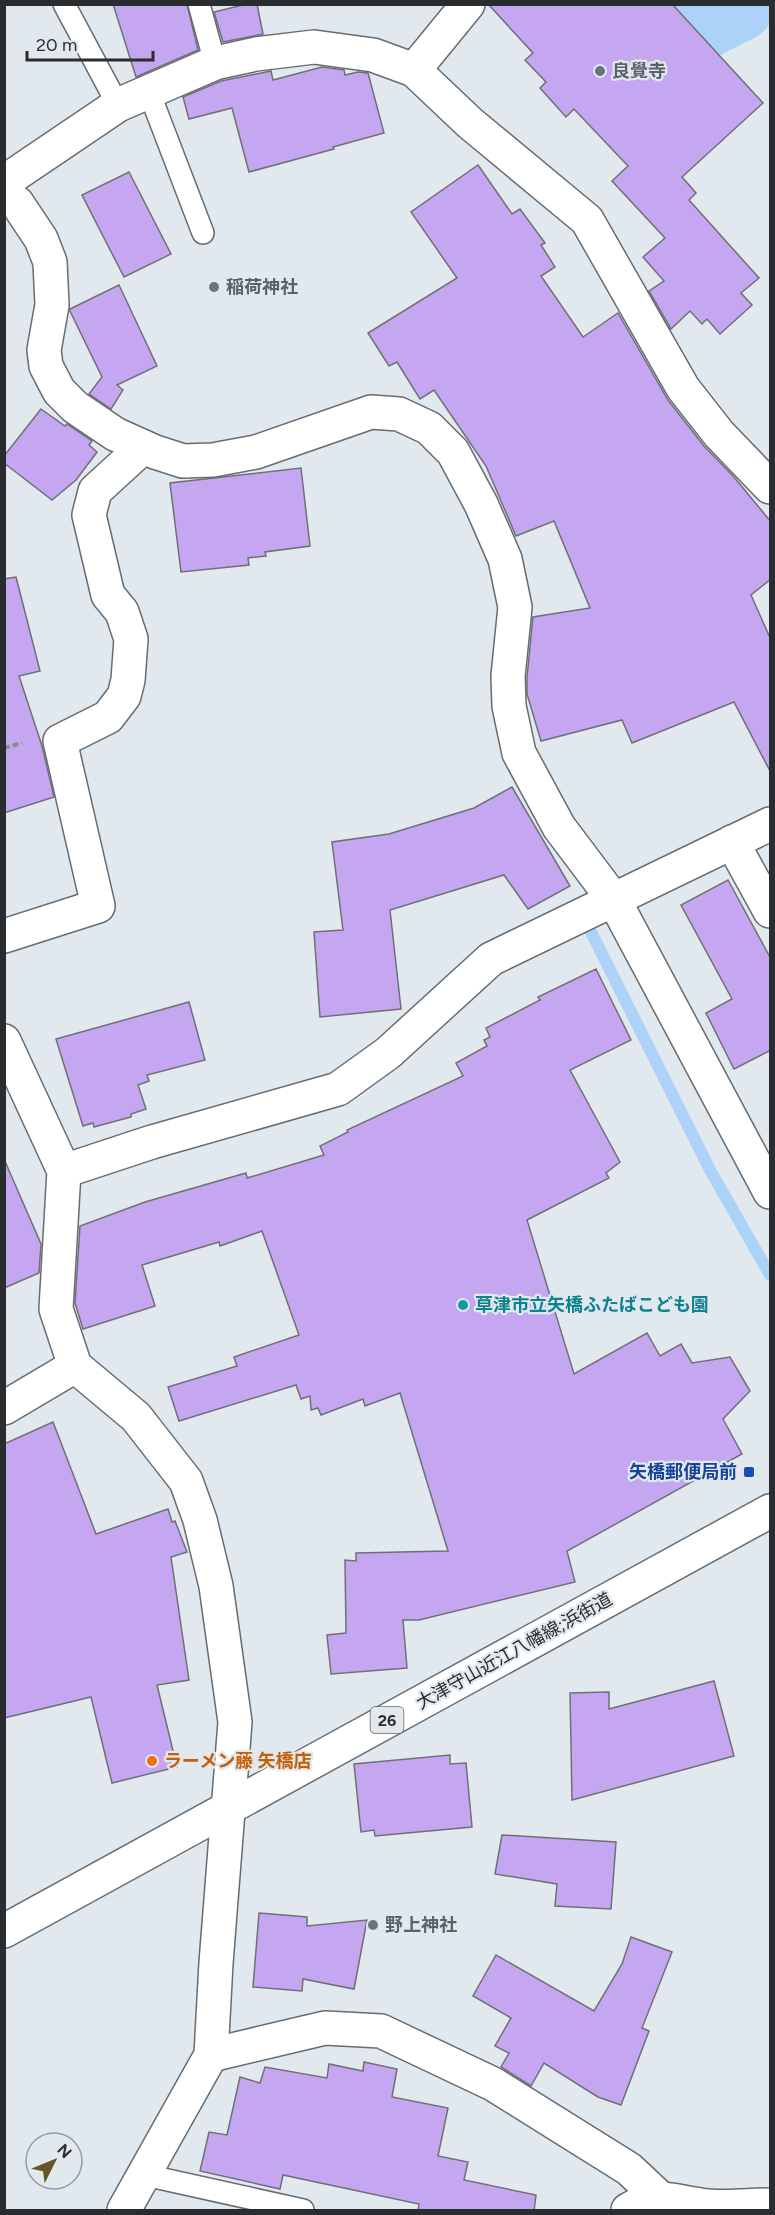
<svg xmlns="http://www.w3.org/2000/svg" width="775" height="2215" font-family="Figtree,'Noto Sans JP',sans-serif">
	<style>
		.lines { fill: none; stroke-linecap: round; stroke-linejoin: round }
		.stream { stroke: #add2f7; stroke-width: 12 }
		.river { stroke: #add2f7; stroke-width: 75 }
		.building { fill: #c5a7f1; stroke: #716f76; stroke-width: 1.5 }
		.service-casing { stroke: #666c71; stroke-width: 24 }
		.minor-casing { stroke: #666c71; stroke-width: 36 }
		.primary-casing { stroke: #666c71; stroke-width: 36 }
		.path { stroke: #888d91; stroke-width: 4; stroke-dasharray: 6 3; stroke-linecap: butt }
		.service { stroke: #fff; stroke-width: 21 }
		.minor { stroke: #fff; stroke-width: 33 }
		.primary { stroke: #fff; stroke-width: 33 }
		.worship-dot { fill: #6b7280; stroke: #e1e8ee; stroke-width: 2 }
		.culture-dot { fill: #0f9aa8; stroke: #e1e8ee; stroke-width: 2 }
		.transit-dot { fill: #1a4fb4; stroke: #e1e8ee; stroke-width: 2 }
		.food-dot { fill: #e8710a; stroke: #e1e8ee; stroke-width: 2 }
		.labels { text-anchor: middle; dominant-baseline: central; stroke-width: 4.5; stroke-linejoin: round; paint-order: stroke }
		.shield { fill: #e1e8ee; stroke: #616568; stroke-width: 1.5 }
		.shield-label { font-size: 16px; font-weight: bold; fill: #2a2d2f }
		.worship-label { font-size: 18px; font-weight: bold; fill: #5b616d; stroke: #e1e8ee; text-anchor: start }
		.culture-label { font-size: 18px; font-weight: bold; fill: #0d838f; stroke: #e1e8ee; text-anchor: start }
		.transit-label { font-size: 18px; font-weight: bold; fill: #164399; stroke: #e1e8ee; text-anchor: end }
		.street-label { font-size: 18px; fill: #2a2d2f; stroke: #e1e8ee }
		.food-label { font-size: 18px; font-weight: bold; fill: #c56008; stroke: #e1e8ee; text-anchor: start }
	</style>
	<rect width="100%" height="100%" fill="#e1e8ee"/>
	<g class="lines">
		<!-- stream -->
		<path class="stream" d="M588,926L710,1170L770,1275"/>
		<!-- river -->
		<path class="river" d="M655,4L681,33L738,4"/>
	</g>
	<!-- building -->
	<g class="building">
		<path d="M113,4H187L198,50L136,77Z"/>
		<path d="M247,4H257L263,34L223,42L214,12Z"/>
		<path d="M488,4H672L763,103L682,177L696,193L689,200L759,278L741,293L752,305L720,334L707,319L702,324L690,311L671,329L649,291L664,281L643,257L665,238L612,181L628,166L574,109L566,117L540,88L546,82L525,60L533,53Z"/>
		<path d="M322,67L344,70L345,75L358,72L368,73L384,133L333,147L334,149L249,172L232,108L189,119L183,97L221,81L271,71L273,80Z"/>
		<path d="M478,165L512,214L520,209L545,243L541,245L555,267L541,276L583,337L618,313L668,400L704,446L734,477L771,522V579L751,595L771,640V773L734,702L632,743L622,720L541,741L527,694V677L533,617L590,608L554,521L516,536L486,466L434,390L420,399L397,362L389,366L368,333L457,278L411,212Z"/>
		<path d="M129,172L171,254L124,277L82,195Z"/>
		<path d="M119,285L157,366L117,385L123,390L111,409L89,394L102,377L70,311V309Z"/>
		<path d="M41,409L65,426L67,424L92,441L89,445L97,452L76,480L52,500L4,463V456Z"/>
		<path d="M301,468L310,546L265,552L266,556L248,558L249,565L181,572L170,483Z"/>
		<path d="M16,577L40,671L19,676L42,746L54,797L4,813V579Z"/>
		<path d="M512,787L570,886L528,909L504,875L390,910L401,1009L320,1017L314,932L343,930L332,842L389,834L474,808Z"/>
		<path d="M728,880L771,959V1050L734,1069L706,1013L732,999L681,905Z"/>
		<path d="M596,969L631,1040L570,1070L620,1162L606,1173L609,1178L527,1220L574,1374L647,1333L660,1356L681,1344L692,1363L730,1357L750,1391L723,1419L742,1454L567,1551L575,1582L419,1620H403L407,1668L331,1674L327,1635L346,1633L345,1560L356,1561V1553L448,1551L400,1393L365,1406L363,1399L321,1415L318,1408L311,1410L310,1396L301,1399L296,1385L179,1421L168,1387L237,1366L234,1357L299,1335L262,1231L220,1246L219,1242L142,1265L155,1306L83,1329L75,1303L80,1226L145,1202L246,1173L247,1178L324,1155L320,1146L348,1132L347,1130L463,1076L456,1063L487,1046L484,1040L490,1037L486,1028L540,1000L538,997Z"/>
		<path d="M189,1002L205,1060L147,1075L149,1081L138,1085L146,1109L131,1114V1117L94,1127L93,1123L83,1126L56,1039Z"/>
		<path d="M4,1159L41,1244L39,1273L4,1288Z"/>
		<path d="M53,1422L96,1534L168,1509L172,1522L175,1521L187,1552L171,1557L189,1680L157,1685L177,1767L112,1783L91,1697L4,1718V1444Z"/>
		<path d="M714,1681L734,1756L572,1800L570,1693L609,1692V1709Z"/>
		<path d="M450,1755V1764L466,1763L472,1827L375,1836L374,1830L361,1832L354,1764Z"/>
		<path d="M502,1835L616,1842L611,1909L555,1906L557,1884L495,1874Z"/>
		<path d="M259,1913L307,1917V1926L367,1920L354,1989L303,1979L302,1991L253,1987Z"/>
		<path d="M631,1937L672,1952L642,2028L649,2031L621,2105L598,2097L544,2063L531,2086L501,2067L509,2053L495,2046L511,2018L473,1996L496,1955L594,2011L622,1964Z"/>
		<path d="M364,2062L397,2069L392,2097L448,2108L438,2156L468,2162L464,2180L536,2195L534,2211H418L419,2204L283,2175L280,2189L200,2171L209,2132L227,2135L240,2077L260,2083L265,2067L327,2078L329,2064L363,2071Z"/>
	</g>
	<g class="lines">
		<defs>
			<g id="service">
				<path d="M64,4L118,105"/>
				<path d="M199,4L215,63"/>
				<path d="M149,92L203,233"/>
				<path d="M145,2175L303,2210"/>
			</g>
			<g id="minor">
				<path d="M414,70L468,4"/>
				<path d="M4,182L118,105L215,63L256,54L314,47L373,55L414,70L470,123L587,220L683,388L719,434L770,487"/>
				<path d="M4,193L17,203L41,239L50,262L52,305L44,350L46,366L59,391L75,407L115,434L155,452L183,461L213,460L256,452L371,412L399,414L429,428L453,452L481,504L505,559L515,607L508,676L509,706L519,753L559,827L614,900L770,1192"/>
				<path d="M732,842L770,911"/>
				<path d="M4,936L98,906L60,741L108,717L124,696L128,680L131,639L122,612L108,595L89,515L95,491L143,447"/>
				<path d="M4,1041L64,1171L56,1309L75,1366L136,1417L186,1481L200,1520L216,1586L235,1722L216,1963L211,2055L124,2210"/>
				<path d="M64,1171L152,1142L338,1089L388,1053L491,959L770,824"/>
				<path d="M4,1408L75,1366"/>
				<path d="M211,2055L325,2028L381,2031L493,2084L629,2169L660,2198"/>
				<path d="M628,2210C661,2190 674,2203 709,2206C729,2208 750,2205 770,2205"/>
			</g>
			<path id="primary" d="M4,1931L770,1511"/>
		</defs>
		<!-- service casing -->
		<use href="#service" class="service-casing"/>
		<!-- minor casing -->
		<use href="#minor" class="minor-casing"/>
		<!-- primary casing -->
		<use href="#primary" class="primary-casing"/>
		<!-- path -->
		<path class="path" d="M4,748L22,743"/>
		<!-- service -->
		<use href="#service" class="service"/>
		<!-- minor -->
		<use href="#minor" class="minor"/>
		<!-- primary -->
		<use href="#primary" class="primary"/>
	</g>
	<!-- markers -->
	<g class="worship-dot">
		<circle cx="600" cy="71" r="6"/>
		<circle cx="214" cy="287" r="6"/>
		<circle cx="373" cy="1925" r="6"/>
	</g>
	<circle class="culture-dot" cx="463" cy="1305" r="6"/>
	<rect class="transit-dot" x="743" y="1466" width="12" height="12" rx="3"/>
	<circle class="food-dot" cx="152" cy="1761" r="6"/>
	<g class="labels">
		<!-- shield labels -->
		<rect class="shield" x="370.5" y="1707" width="33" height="26" rx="4.5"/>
		<g class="shield-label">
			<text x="387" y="1720">26</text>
		</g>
		<!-- worship labels -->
		<g class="worship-label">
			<text x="612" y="71">良覺寺</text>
			<text x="226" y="287">稲荷神社</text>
			<text x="385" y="1925">野上神社</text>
		</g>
		<!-- culture labels -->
		<g class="culture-label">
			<text x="475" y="1305">草津市立矢橋ふたばこども園</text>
		</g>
		<!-- transit labels -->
		<g class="transit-label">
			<text x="737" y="1472">矢橋郵便局前</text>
		</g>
		<!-- street labels -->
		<g class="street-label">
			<text transform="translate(514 1651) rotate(-29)">大津守山近江八幡線;浜街道</text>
		</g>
		<!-- food labels -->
		<g class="food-label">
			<text x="164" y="1761">ラーメン藤 矢橋店</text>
		</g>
	</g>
	<!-- border -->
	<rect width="775" height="2215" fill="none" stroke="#2a2d2f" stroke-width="12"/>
	<!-- north arrow -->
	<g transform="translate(54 2161) rotate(47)"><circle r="28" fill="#e1e8ee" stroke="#989da2" stroke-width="1.5"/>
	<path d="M0-4.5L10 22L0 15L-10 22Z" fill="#655623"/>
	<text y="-9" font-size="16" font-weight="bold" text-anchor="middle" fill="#2a2d2f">N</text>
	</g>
	<!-- scale -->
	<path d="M27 51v9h126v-9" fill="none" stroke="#2a2d2f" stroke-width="3"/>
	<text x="36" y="51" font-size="18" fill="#2a2d2f" stroke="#e1e8ee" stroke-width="4.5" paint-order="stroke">20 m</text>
</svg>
